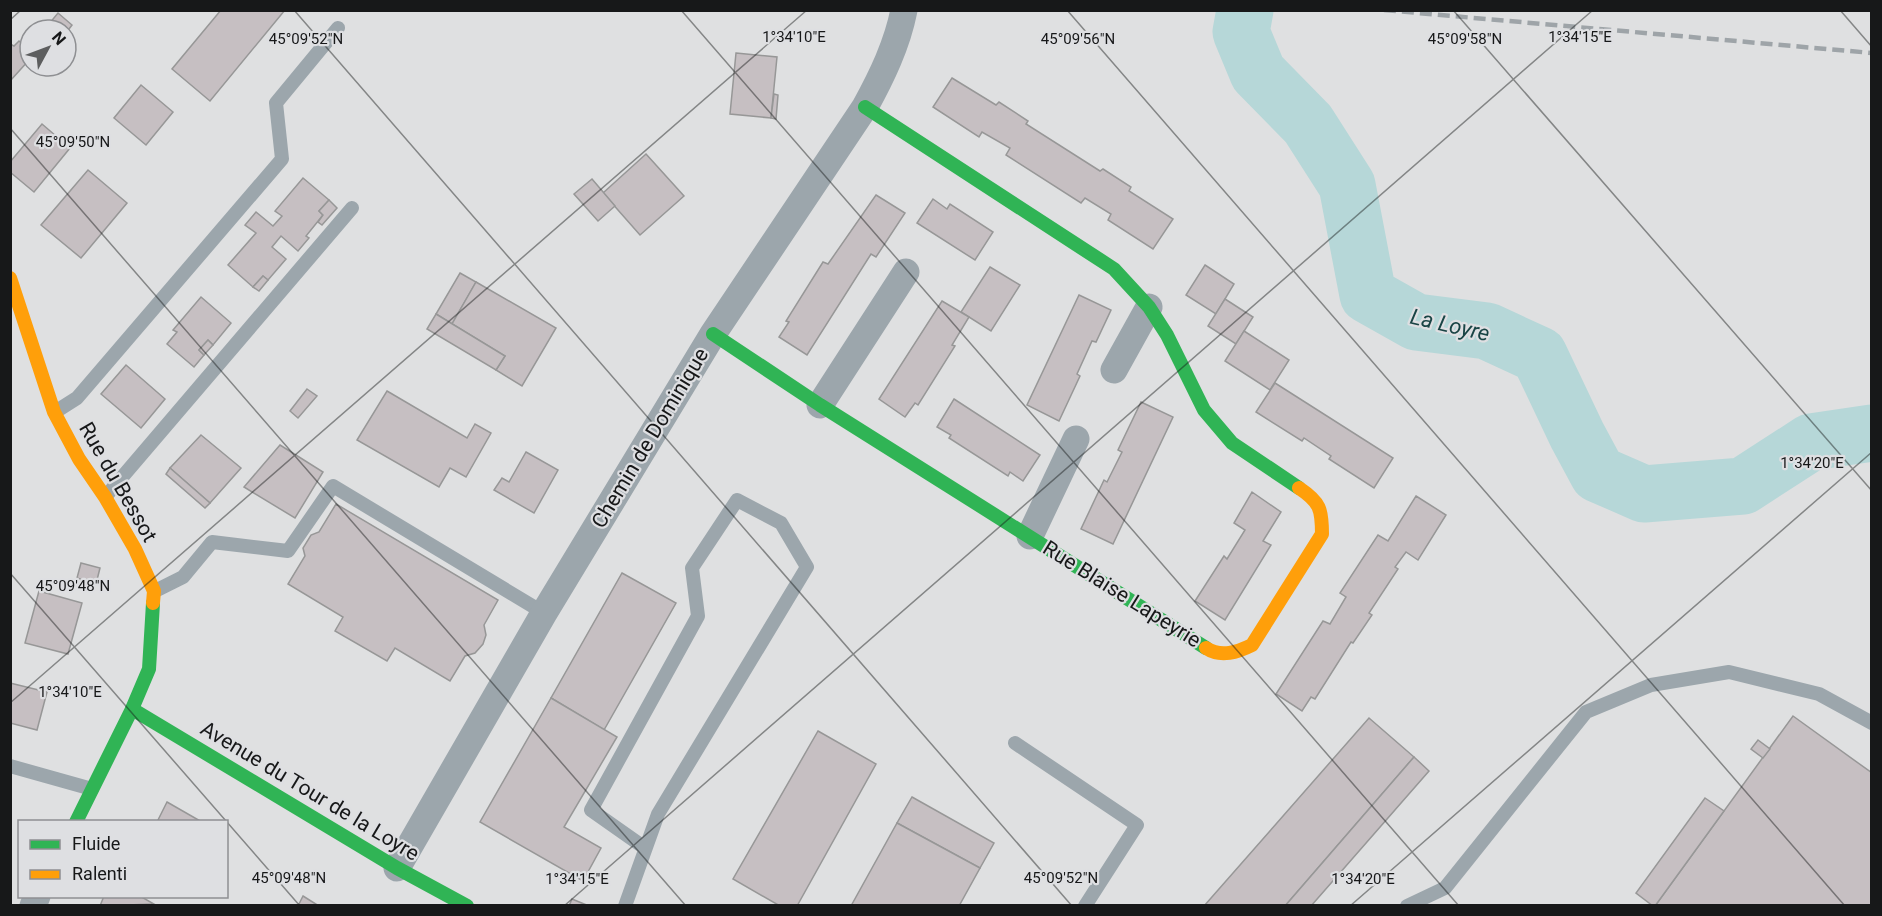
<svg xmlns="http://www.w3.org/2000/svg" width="1882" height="916" font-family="Roboto,sans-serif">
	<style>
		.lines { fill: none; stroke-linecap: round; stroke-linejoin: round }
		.river { stroke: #b6d7d8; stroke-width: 57 }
		.building { fill: #c6bfc2; stroke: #979797; stroke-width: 1.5 }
		.lane { stroke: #9ca6ac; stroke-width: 14 }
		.street { stroke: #9ca6ac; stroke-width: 27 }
		.fast { stroke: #30b455; stroke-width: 14 }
		.slow { stroke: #ff9f0a; stroke-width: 14 }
		.rail { stroke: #9ea4a8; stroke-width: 4.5; stroke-dasharray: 12 6; stroke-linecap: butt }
		.ticks { fill: none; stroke: #171819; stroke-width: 1.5; stroke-opacity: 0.45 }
		.labels { text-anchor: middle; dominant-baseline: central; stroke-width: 4.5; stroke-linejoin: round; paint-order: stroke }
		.street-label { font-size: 21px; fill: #171819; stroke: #dedfe2 }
		.water-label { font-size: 22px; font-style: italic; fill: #194445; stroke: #dedfe2 }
		.ticks-label { font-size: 15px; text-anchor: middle; fill: #171819; stroke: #dedfe2; stroke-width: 4.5; stroke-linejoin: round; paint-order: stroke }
	</style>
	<rect width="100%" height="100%" fill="#dfe0e1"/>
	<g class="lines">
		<!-- river -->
		<path class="river" d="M1245,10L1241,32L1258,73L1308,124L1347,185L1368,295L1416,322L1487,331L1539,355L1577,435L1598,474L1644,494L1743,486L1811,442L1872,433"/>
	</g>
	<!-- building -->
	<g class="building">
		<path d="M221,10H285L210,101L172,69Z"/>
		<path d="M58,13L72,25L66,33V30H44Z"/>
		<path d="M19,41L30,51V59L10,81V44L14,46Z"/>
		<path d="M736,53L777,57L771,118L730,114Z"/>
		<path d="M952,78L996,105L999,102L1028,121L1026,124L1100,171L1103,169L1131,187L1129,191L1173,219L1153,249L1108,220L1111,214L1085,198L1081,203L1006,155L1010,148L982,132L979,137L933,107Z"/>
		<path d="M141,85L173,112L146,145L114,118Z"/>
		<path d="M774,94L778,95L776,119L771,118Z"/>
		<path d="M42,124L70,148L34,192L10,172V162Z"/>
		<path d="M646,154L684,196L640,235L603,193Z"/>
		<path d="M88,170L127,203L81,258L41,225Z"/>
		<path d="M303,178L329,200L319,211L323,215L306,236L309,238L298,251L281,236L272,247L286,259L268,280L263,276L253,287L228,265L256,233L245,225L256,212L273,226L282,216L275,211Z"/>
		<path d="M592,179L615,206L598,221L574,194Z"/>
		<path d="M876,195L905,213L876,257L871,254L807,355L779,337L789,322L786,321L823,262L828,264Z"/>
		<path d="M933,199L947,209L950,204L993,232L975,260L917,223Z"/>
		<path d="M329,200L337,208L322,225L318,222L323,215L319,211Z"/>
		<path d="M1205,265L1234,284L1216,314L1186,295Z"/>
		<path d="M990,267L1020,285L991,331L961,312Z"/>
		<path d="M460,273L476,282L452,324L436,314Z"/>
		<path d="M263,276L268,280L259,291L253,287Z"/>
		<path d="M476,282L556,328L522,386L496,370L505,356L452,324Z"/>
		<path d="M1079,295L1111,310L1096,342L1092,341L1077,374L1080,376L1059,421L1027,405Z"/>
		<path d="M201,297L231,323L213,345L208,340L199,350L204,355L194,367L167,344L177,332L173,330Z"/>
		<path d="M1225,299L1253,317L1236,344L1208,326Z"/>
		<path d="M942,301L969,317L952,345L955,346L918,405L915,403L905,417L879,399Z"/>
		<path d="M436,314L505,356L496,370L427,329Z"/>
		<path d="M1244,331L1289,360L1270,390L1225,361Z"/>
		<path d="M208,340L213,345L204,355L199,350Z"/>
		<path d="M126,365L165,399L141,428L101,394Z"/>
		<path d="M1275,383L1393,458L1374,488L1329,459L1331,456L1304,438L1302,441L1256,412Z"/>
		<path d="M307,389L317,396L298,418L290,411Z"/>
		<path d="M387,391L467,438L475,424L491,433L466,477L450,468L439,487L357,440Z"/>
		<path d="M954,399L1040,455L1023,481L1010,472L1008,476L949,438L951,435L937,427Z"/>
		<path d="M1141,402L1173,417L1113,544L1081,529L1104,480L1107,482L1122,452L1118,450Z"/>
		<path d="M201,435L241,468L210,503L170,468Z"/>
		<path d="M280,445L323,472L295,518L244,487Z"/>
		<path d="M526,452L558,470L534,513L494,490L502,478L509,482Z"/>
		<path d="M170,468L210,503L205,508L166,474Z"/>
		<path d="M1252,492L1281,512L1263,541L1271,545L1225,620L1195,601L1224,556L1227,559L1245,530L1234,523Z"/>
		<path d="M1416,496L1446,515L1418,560L1406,552L1395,567L1398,569L1369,613L1372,615L1353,643L1351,642L1315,699L1311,697L1302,711L1276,694L1323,621L1330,624L1346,597L1340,593L1378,535L1388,541Z"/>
		<path d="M336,504L498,600L484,625L486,635L483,644L475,653L465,656L450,681L395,648L387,661L335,631L343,617L288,584L305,556L303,548L311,535L319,532Z"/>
		<path d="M81,563L100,568L96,584L77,578Z"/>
		<path d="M622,573L676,603L604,730L551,698Z"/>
		<path d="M39,591L82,603L68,654L25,643Z"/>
		<path d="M10,683L47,692L37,730L10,723Z"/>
		<path d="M551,698L617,737L564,827L601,848L583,881L480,822Z"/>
		<path d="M1793,716L1872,773V906H1655Z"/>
		<path d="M1369,718L1414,757L1285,906H1204Z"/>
		<path d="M818,731L876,764L797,906H780L733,879Z"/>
		<path d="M1758,740L1770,749L1763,758L1751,749Z"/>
		<path d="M1414,757L1429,771L1311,906H1285Z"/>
		<path d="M912,797L994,843L980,868L897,823Z"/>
		<path d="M1705,798L1724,811L1655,906H1653L1636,893Z"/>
		<path d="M167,802L202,822H157Z"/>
		<path d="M897,823L980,868L959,906H851Z"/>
		<path d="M104,896H140L154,904L100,906Z"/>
		<path d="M303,896L319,906H298Z"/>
		<path d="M572,899L589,906H569Z"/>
	</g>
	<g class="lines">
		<!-- lane -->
		<g class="lane">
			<path d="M55,412L77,398L282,159L276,103L338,28"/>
			<path d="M106,496L352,208"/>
			<path d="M155,591L183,577L212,542L288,551L333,486L544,613"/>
			<path d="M1015,743L1137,825L1085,906"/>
			<path d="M10,766L92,789"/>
			<path d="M625,906L658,814L807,567L781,523L737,500L692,568L698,616L591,810L645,848"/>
			<path d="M1407,906L1445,888L1586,712L1651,685L1729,672L1819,694L1872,723"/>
		</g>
		<!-- street -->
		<g class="street">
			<path d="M1114,370L1149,307"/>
			<path d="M820,405L906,272"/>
			<path d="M1030,536L1076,439"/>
			<path d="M397,868L544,613L713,334L865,107C882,76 897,45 904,10"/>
			<path d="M33,906L37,896"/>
		</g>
		<!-- fast -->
		<g class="fast">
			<path d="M865,107L1114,269L1149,307L1167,335L1204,410L1232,443L1299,488"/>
			<path d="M713,334L820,405L1206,648"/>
			<path d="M132,709L397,868L467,906"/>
			<path d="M76,822L132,709L149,669L153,603"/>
		</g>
		<!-- slow -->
		<g class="slow">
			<path d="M10,278L54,412L79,459L105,497L135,549L154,591L153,603"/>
			<path d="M1206,648C1221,658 1238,652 1252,645L1322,534C1322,509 1320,502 1299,488"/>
		</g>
		<!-- rail -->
		<path class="rail" d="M1384,10L1872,53"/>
	</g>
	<!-- ticks -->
	<path class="ticks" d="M294,10L1072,906M681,10L1459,906M1067,10L1845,906M1453,10L1872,491M1840,10L1872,47M10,20L21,10M10,128L686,906M10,573L300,906M10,703L807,10M564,906L1593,10M1350,906L1872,452"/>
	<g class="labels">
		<!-- street labels -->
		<g class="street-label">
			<text transform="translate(650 438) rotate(-59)">Chemin de Dominique</text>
			<text transform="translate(118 482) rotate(60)">Rue du Bessot</text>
			<text transform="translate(1122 594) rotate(32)">Rue Blaise Lapeyrie</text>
			<text transform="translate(310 791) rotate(31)">Avenue du Tour de la Loyre</text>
		</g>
		<!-- water labels -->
		<g class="water-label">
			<text transform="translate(1450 325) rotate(13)">La Loyre</text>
		</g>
	</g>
	<g class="ticks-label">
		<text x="794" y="42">1°34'10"E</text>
		<text x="1580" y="42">1°34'15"E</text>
		<text x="306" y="44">45°09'52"N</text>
		<text x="1078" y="44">45°09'56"N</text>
		<text x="1465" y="44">45°09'58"N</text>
		<text x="73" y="147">45°09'50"N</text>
		<text x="1812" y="468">1°34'20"E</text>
		<text x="73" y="591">45°09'48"N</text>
		<text x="70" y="697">1°34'10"E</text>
		<text x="289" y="883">45°09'48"N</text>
		<text x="1061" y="883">45°09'52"N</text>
		<text x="577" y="884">1°34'15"E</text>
		<text x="1363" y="884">1°34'20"E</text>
	</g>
	<!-- border -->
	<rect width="1882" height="916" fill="none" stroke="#171819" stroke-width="24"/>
	<!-- legend -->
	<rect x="18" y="820" width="210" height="78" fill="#dedfe2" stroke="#8e8f92" stroke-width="1.5"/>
	<rect x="30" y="840" width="30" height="9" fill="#30b455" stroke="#8e8f92" stroke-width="1.5"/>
	<text x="72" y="850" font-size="18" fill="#171819">Fluide</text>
	<rect x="30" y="870" width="30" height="9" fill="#ff9f0a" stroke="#8e8f92" stroke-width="1.5"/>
	<text x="72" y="880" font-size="18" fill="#171819">Ralenti</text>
	<!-- north arrow -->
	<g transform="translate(48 48) rotate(49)"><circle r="28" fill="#dedfe2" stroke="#8e8f92" stroke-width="1.5"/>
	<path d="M0-4.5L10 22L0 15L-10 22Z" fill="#5d5e5f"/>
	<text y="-9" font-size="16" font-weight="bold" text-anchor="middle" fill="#171819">N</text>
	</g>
</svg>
